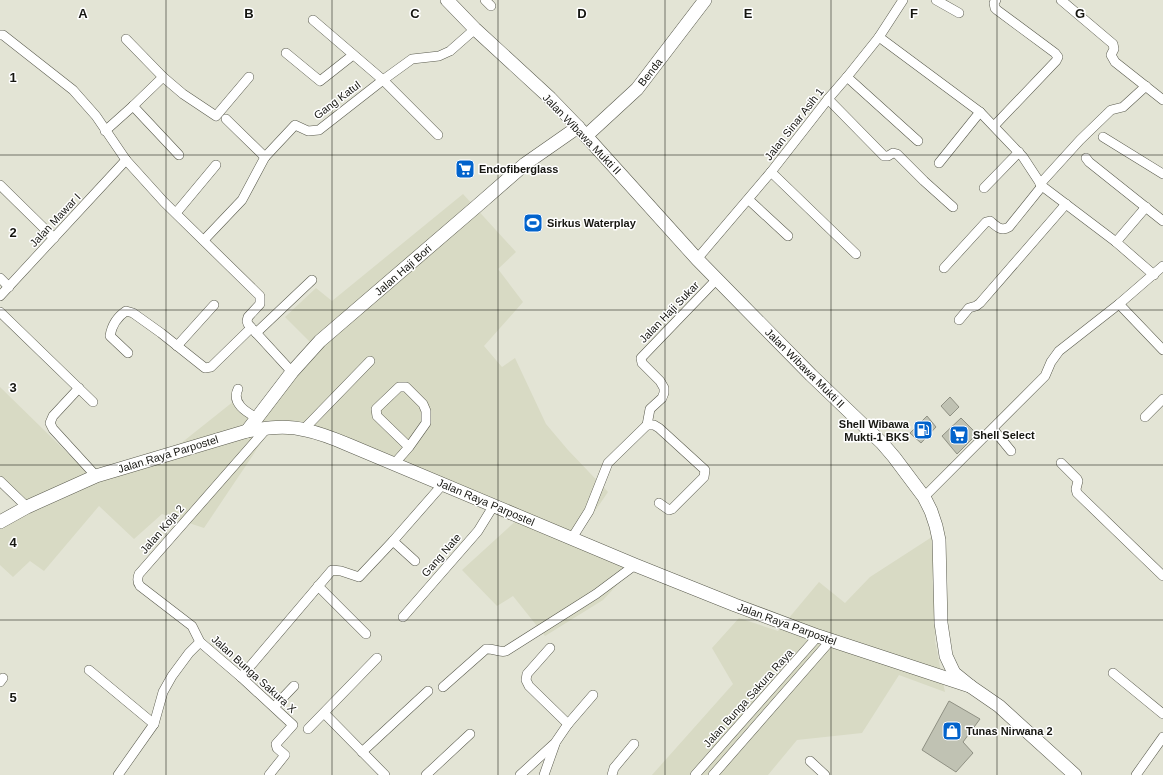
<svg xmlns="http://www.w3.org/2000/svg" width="1163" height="775" font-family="Helvetica,sans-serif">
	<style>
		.built { fill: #d8dac4 }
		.building { fill: #c0c2b3; stroke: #8f9083 }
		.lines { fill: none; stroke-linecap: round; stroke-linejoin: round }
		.street-casing { stroke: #5a5b4e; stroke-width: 10 }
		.secondary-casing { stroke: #5a5b4e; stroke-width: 14 }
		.street { stroke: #fff; stroke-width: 9 }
		.secondary { stroke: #fff; stroke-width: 13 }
		.grid { fill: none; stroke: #161611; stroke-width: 1; stroke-opacity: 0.55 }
		.labels { text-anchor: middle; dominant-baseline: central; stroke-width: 3; stroke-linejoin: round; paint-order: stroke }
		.street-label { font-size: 11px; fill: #161611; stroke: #fff }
		.poi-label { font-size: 11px; font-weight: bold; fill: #161611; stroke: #fff; text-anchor: start }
		.grid-label { font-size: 13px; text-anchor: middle; font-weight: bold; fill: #161611; stroke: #fff; stroke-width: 3; stroke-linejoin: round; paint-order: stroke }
	</style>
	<rect width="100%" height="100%" fill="#e3e4d5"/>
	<!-- built -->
	<g class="built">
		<path d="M463,194L516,252L498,269L523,302L484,346L502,367L515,358L546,424L568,450L608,492L573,543L634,567L603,600L545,636L513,596L497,606L462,570L520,517L314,429L273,425L204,528L162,514L134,539L99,506L44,571L30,561L13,577L0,565V527L27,510L0,486V387L91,476L175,448L234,401L259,417L314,346L285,317L316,288L332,301Z"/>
		<path d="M935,535V641L945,692L899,675L862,733L797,740L768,775H652L733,684L712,648L739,618L778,631L819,582L845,603L870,577Z"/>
	</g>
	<!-- building -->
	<g class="building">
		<path d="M950,397L959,407L950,416L941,406Z"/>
		<path d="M927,416L936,427L921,443L910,433Z"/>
		<path d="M961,418L977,434L957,454L942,436Z"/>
		<path d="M949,701L980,719L963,742L973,753L956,772L922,750Z"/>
	</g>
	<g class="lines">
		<defs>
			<g id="street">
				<path d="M485,0L491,6"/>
				<path d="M936,0L959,13"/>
				<path d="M1061,0L1113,44L1114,49L1111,55L1115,62L1163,100"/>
				<path d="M313,20L383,80L438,135"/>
				<path d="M0,35H3L73,90L96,116L126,160L164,202L260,296V304L248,317L247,321L248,324L292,372"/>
				<path d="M879,37L980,112L1023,157L1042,186L1116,242L1154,275"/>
				<path d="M286,53L320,81L353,55"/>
				<path d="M163,77L183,94L216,116L249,77"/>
				<path d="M847,77L918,141"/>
				<path d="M828,99L884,156H888L893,153L897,154L924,181L953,207"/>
				<path d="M133,106L179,155"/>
				<path d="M226,119L265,157"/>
				<path d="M994,126L1056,61L1058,57L1055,53L997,10L995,8L994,3L996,0"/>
				<path d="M105,131L133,106L163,77L126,39"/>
				<path d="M1103,137L1163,174"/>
				<path d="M1086,158L1089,162L1163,221"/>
				<path d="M939,163L980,112"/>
				<path d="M771,172L856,254"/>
				<path d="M1040,184L1080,140L1111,110L1123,107L1146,86"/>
				<path d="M0,185L54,238"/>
				<path d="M984,188L1019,152"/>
				<path d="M749,200L788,236"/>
				<path d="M176,213L216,165"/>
				<path d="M204,240L242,200L265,157L295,125L308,131L319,130L383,80L412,59L439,56L450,51L475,29"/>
				<path d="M1116,242L1146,207"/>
				<path d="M697,259L771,172L828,99L847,77L879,37L903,0"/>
				<path d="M944,268L986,222L990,221C996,226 1001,232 1009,227L1042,186"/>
				<path d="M0,278L9,287"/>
				<path d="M0,296L126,160"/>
				<path d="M1119,304L1163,350"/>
				<path d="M0,312L93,402"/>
				<path d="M959,320L969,308L976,306L980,303L1066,204"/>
				<path d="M256,333L312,280"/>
				<path d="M177,346L214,305"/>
				<path d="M128,353L110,336C112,324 117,317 126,311L133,313L161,333L205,368L211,367L251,328"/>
				<path d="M79,388L53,416L50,423L53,429L96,476"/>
				<path d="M238,389C231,403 246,412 257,418"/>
				<path d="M1145,417L1163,399"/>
				<path d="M647,425H654L659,428L705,470L704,477L672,509L669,510L659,503"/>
				<path d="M268,427L139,574C137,579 137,582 140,586L192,626L200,642L241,677L293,725L276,744L277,748L285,755L269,775"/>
				<path d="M304,429L370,361"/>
				<path d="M993,429L1011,451"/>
				<path d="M1061,463L1077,479L1078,481L1076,489L1077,493L1163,576"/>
				<path d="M394,464L409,447L426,423V411L423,404L406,387H399L376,409L377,416L409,447"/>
				<path d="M0,481L27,507"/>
				<path d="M924,497L1045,376L1051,362L1059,351L1119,304L1163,266"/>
				<path d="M572,538L589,511L608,463L647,425L650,409L662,398L664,393V388L660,381L642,363L641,358L717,279"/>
				<path d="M393,541L415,561"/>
				<path d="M318,586L366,634"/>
				<path d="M403,617L478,531L494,505"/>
				<path d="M550,648L527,674L526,680L529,686L568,724"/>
				<path d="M89,670L154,724"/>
				<path d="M1113,673L1163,714"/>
				<path d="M241,677L332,570L341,571L359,577L393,541L443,484"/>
				<path d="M0,682L3,678"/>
				<path d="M443,687L486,649C493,648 499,653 506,651L596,594L635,565"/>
				<path d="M274,707L294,686"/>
				<path d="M324,713L385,775"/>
				<path d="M308,729L377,658"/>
				<path d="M362,752L428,691"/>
				<path d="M810,761L825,775"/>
				<path d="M118,775L154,724L163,692L172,676L189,653L200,642"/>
				<path d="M426,775L470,734"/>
				<path d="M520,775L555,743L568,724L593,695"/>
				<path d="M544,775L555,744"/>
				<path d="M612,775L614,768L634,744"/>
				<path d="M695,775L818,636"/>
				<path d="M713,775L831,640"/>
				<path d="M1136,775L1163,737"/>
			</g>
			<g id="secondary">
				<path d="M447,0L475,29L550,98L578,127L697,259L811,375L882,443L894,457L924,497L931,511L936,526L939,540L941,623L946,656L954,673L970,686L999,706L1075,775"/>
				<path d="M586,136L637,89L705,0"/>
				<path d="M247,431L292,372L320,341L477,206L525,164L578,127"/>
				<path d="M0,522L27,507L96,476L247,431C266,428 286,425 305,430C320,433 335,439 349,445L635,565L735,605L818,636L970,686"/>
			</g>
		</defs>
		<!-- street casing -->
		<use href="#street" class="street-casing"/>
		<!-- secondary casing -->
		<use href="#secondary" class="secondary-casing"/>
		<!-- street -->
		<use href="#street" class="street"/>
		<!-- secondary -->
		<use href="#secondary" class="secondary"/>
	</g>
	<!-- grid -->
	<path class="grid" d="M166,0V775M332,0V775M498,0V775M665,0V775M831,0V775M997,0V775M0,155H1163M0,310H1163M0,465H1163M0,620H1163"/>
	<!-- icons -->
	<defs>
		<symbol id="supermarket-square" viewBox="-11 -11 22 22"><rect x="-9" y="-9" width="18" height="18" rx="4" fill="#0263cc" stroke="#fff"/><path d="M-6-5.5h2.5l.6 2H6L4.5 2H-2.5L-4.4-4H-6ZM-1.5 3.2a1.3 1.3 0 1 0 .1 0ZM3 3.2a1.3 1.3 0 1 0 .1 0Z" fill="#fff"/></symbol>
		<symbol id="stadium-square" viewBox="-11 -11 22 22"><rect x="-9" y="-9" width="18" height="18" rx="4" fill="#0263cc" stroke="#fff"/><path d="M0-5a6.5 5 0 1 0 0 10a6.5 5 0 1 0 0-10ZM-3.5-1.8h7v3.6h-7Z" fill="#fff"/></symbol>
		<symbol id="fuel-square" viewBox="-11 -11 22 22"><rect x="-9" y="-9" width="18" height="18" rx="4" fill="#0263cc" stroke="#fff"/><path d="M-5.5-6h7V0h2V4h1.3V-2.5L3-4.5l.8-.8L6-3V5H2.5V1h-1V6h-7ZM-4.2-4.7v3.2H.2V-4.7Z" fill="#fff"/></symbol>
		<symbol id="shop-square" viewBox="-11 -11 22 22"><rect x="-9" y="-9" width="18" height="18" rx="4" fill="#0263cc" stroke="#fff"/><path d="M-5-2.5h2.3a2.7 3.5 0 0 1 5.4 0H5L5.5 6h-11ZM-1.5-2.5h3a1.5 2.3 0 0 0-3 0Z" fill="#fff"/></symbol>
	</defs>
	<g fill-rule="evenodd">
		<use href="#supermarket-square" x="454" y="158" width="22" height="22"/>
		<use href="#stadium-square" x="522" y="212" width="22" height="22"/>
		<use href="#fuel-square" x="912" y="419" width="22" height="22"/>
		<use href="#supermarket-square" x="948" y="424" width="22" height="22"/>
		<use href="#shop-square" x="941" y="720" width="22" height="22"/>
	</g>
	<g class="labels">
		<!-- street labels -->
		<g class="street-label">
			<text transform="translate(650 72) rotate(-52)">Benda</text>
			<text transform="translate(337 100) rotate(-37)">Gang Katul</text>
			<text transform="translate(794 124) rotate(-52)">Jalan Sinar Asih 1</text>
			<text transform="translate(582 134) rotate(46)">Jalan Wibawa Mukti II</text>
			<text transform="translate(55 220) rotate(-47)">Jalan Mawar I</text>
			<text transform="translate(403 270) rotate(-41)">Jalan Haji Bori</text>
			<text transform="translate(669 312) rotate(-46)">Jalan Haji Sukar</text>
			<text transform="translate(805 368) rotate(45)">Jalan Wibawa Mukti II</text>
			<text transform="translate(168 454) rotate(-17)">Jalan Raya Parpostel</text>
			<text transform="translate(486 502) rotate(23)">Jalan Raya Parpostel</text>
			<text transform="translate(162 529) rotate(-49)">Jalan Koja 2</text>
			<text transform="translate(441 555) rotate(-49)">Gang Nate</text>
			<text transform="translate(787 624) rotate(20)">Jalan Raya Parpostel</text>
			<text transform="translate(254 674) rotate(42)">Jalan Bunga Sakura X</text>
			<text transform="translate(748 698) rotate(-48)">Jalan Bunga Sakura Raya</text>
		</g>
		<!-- poi labels -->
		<g class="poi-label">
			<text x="479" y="169">Endofiberglass</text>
			<text x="547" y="223">Sirkus Waterplay</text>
			<text x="909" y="424" text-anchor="end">Shell Wibawa<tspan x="909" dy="13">Mukti-1 BKS</tspan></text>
			<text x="973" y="435">Shell Select</text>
			<text x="966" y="731">Tunas Nirwana 2</text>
		</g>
	</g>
	<g class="grid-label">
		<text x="83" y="18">A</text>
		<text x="249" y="18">B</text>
		<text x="415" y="18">C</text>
		<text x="582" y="18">D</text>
		<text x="748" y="18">E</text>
		<text x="914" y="18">F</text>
		<text x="1080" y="18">G</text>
		<text x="13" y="82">1</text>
		<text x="13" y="237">2</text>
		<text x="13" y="392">3</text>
		<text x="13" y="547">4</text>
		<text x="13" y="702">5</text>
	</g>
</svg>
